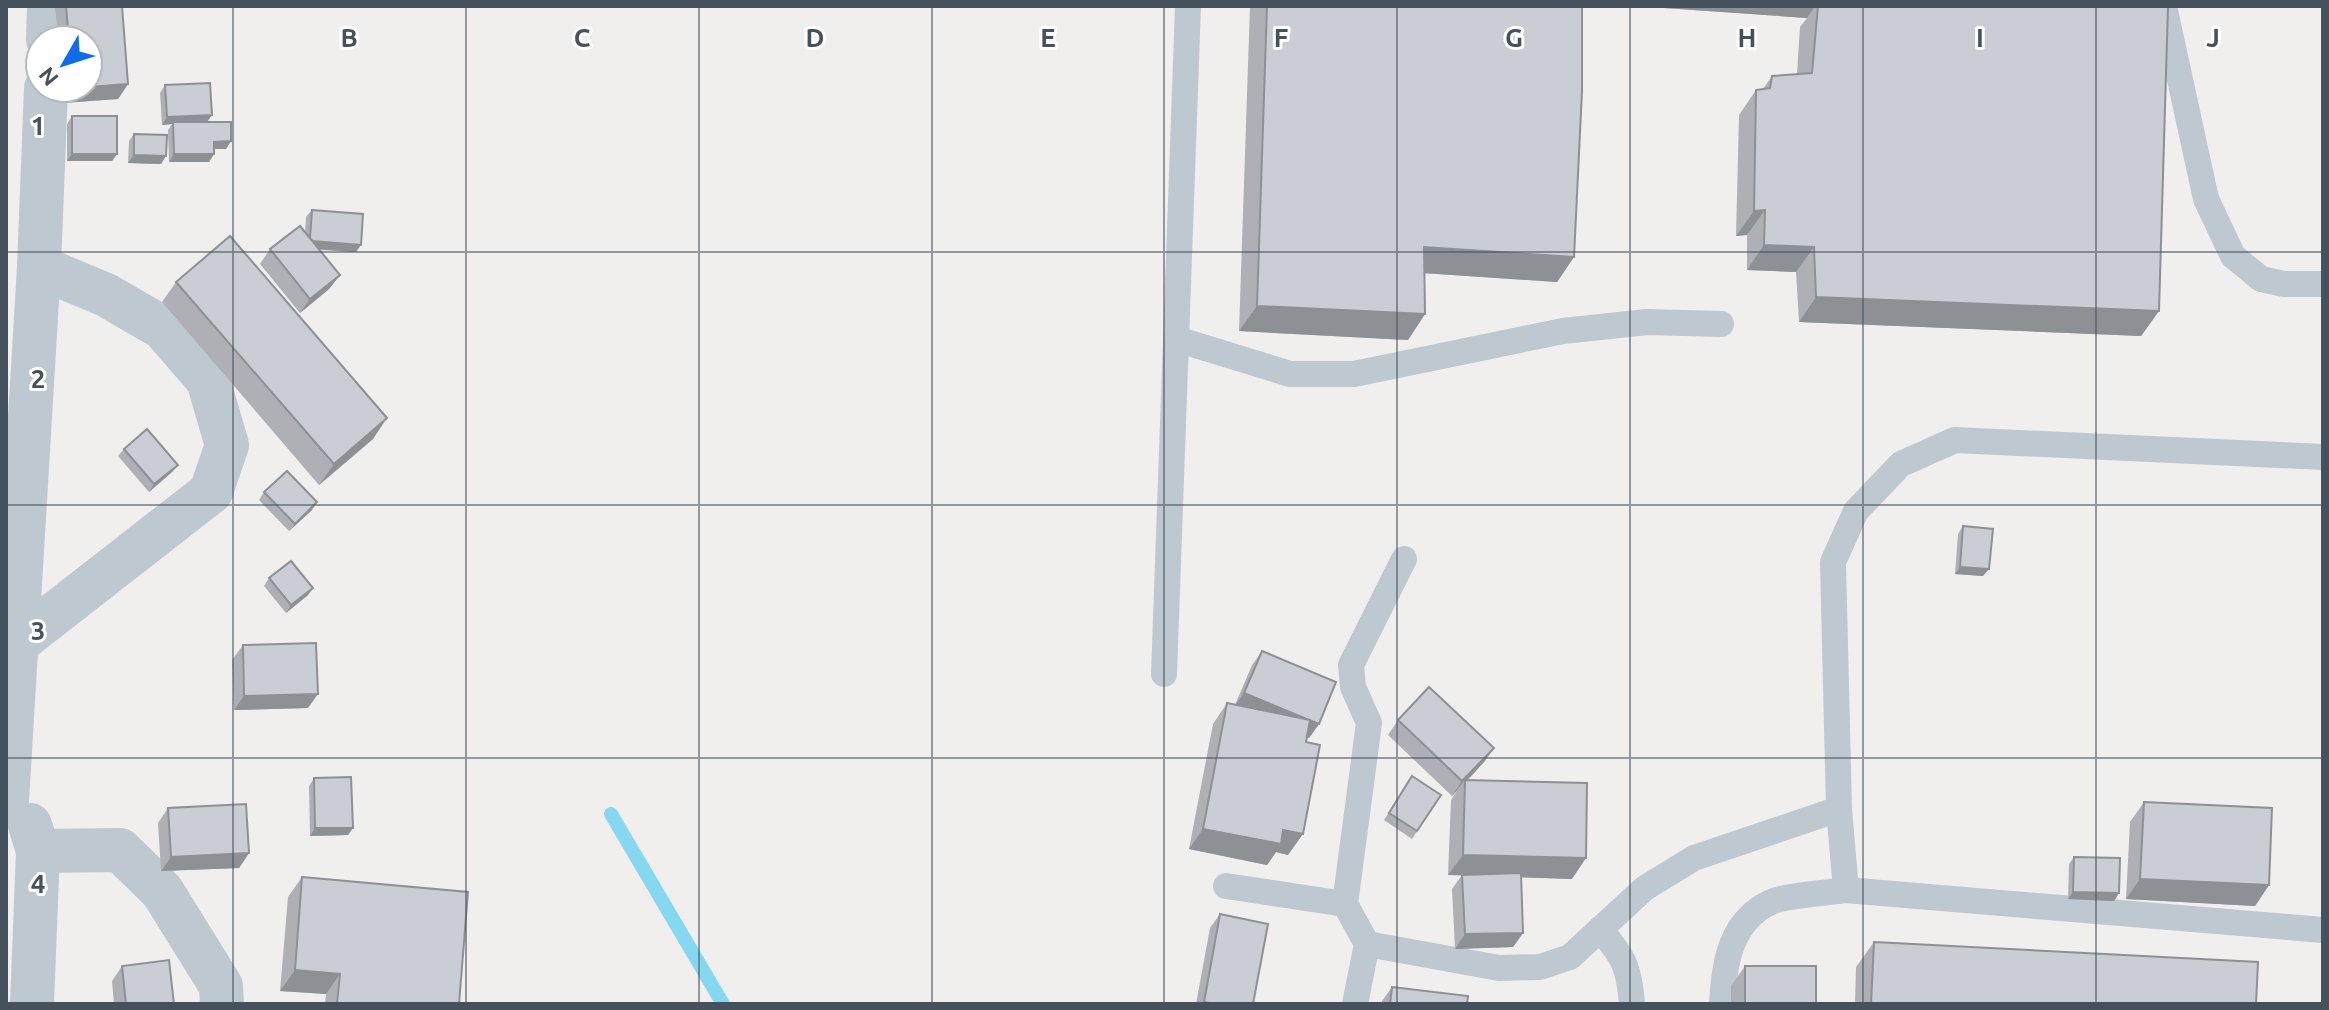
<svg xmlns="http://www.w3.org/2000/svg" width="2329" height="1010" font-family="Ubuntu,sans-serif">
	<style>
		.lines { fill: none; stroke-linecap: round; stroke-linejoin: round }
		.stream { stroke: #85d8f0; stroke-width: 14 }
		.lane { stroke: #bec8d1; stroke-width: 26 }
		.street { stroke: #bec8d1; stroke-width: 44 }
		.wall { fill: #aeb0b5 }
		.shaded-wall { fill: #8d9094 }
		.building { fill: #cacdd3; stroke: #8d9094; stroke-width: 2 }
		.grid { fill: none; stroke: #45515c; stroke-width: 2; stroke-opacity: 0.55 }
		.grid-label { font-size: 26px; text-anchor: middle; font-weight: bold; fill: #45515c; stroke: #fff; stroke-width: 6; stroke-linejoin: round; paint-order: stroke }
	</style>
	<rect width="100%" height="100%" fill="#f1eeee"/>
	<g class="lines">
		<!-- stream -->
		<path class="stream" d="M611,814L723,1004"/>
		<!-- lane -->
		<g class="lane">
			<path d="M2164,6L2206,199L2233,256L2261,279L2284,284H2323"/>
			<path d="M1176,339L1290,374H1354L1563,331L1647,322L1721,324"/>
			<path d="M1164,674L1188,6"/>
			<path d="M1226,886L1345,904L1367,944L1355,1004"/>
			<path d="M1846,890L1839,809L1833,562L1856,511L1901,464L1955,440L2323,457"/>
			<path d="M1345,904L1369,723L1353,687L1351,665L1404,559"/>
			<path d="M1600,929C1624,958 1629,966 1632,1004"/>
			<path d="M1367,944L1499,968L1540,967L1570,957L1645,888L1694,858L1839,809"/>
			<path d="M1722,1004C1724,964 1730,921 1771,902C1787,895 1827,893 1846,890L2323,930"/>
		</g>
		<!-- street -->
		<g class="street">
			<path d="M48,40L49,6"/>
			<path d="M16,644L211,492L227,445L208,380L163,328L106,295L39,267"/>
			<path d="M7,801L39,267L46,88"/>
			<path d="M30,825L38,851L32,1004"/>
			<path d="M38,851L120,850L162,891L221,986L222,1004"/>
		</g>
	</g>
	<!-- wall -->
	<g class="wall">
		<path d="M55,6H122L128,84L118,99L62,103L61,88H88V40H58Z"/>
		<path d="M1250,6H1582L1574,257L1557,282L1425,273V314L1408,340L1239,331Z"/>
		<path d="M1635,6H2168L2159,311L2141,336L1799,322L1796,272L1747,270V235L1736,236L1739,115L1756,90L1763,89L1772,76L1797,74L1800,27L1807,18Z"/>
		<path d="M165,85L207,122L231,141L226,149H214V154L209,162H169L168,130L172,124L162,125L160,93Z"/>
		<path d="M72,116L117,154L112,161H67V124Z"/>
		<path d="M134,134L161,164L128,163L129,141Z"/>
		<path d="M312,210L356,252L319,250L340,275L329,289L300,313L260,264L270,249L305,232L306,217Z"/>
		<path d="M176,282L373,439L319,485L162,302Z"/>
		<path d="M124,449L178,465L172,472L149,492L118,456Z"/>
		<path d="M264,492L312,510L289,531L259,500Z"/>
		<path d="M1963,526L1983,576L1955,574L1958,534Z"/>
		<path d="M269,578L308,595L286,613L264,586Z"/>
		<path d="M243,645L308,708L234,710L232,660Z"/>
		<path d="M1262,651L1319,724L1309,738L1307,737L1288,855L1276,852L1267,865L1189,849L1213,724L1227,703L1235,705L1252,665Z"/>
		<path d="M1398,720L1494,748L1484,762L1468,780L1572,879L1521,877L1523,933L1513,947L1455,949L1452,889L1462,875H1448L1451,800L1457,791L1452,796L1388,735Z"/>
		<path d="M1412,776L1441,795L1412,839L1384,820Z"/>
		<path d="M314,778L353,828L348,835L310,836L309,786Z"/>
		<path d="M2144,802L2269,885L2255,906L2126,899L2130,822Z"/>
		<path d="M168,808L249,853L239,868L161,871L158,823Z"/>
		<path d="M2074,857L2119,893L2114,901L2068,899L2069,864Z"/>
		<path d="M302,877L459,1004H325L326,994L280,991L288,897Z"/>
		<path d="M1220,914L1253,1004H1196L1210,928Z"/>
		<path d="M1874,942L2256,1004H1855L1856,967Z"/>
		<path d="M122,966L174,1004H114L112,981Z"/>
		<path d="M1745,966L1816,1004H1731V986Z"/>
		<path d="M1392,987L1467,1004H1382V1001Z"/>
	</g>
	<!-- shaded-wall -->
	<g class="shaded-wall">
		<path d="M1635,6H1815L1807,18Z"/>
		<path d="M128,84L118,99L62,103L72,89Z"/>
		<path d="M212,115L207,122H173L172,124L162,125L167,117Z"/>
		<path d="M231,141L226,149H208L214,142Z"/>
		<path d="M72,154H117L112,161H67Z"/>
		<path d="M174,154H214L209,162H169Z"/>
		<path d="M134,155L166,156L161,164L128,163Z"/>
		<path d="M1765,210L1747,235L1736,236L1754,211Z"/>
		<path d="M309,241L361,245L356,252L304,248Z"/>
		<path d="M1764,245L1814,247L1796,272L1747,270Z"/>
		<path d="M1424,247L1574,257L1557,282L1407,272Z"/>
		<path d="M340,275L329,289L300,313L310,299Z"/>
		<path d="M1816,297L2159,311L2141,336L1799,322Z"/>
		<path d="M1257,306L1425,314L1408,340L1239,331Z"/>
		<path d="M387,418L373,439L319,485L334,464Z"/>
		<path d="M178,465L172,472L149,492L154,484Z"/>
		<path d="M317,502L312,510L289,531L295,524Z"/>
		<path d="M1960,567L1989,569L1983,576L1955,574Z"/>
		<path d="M313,588L308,595L286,613L291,605Z"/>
		<path d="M1244,693L1319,724L1309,738L1234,707Z"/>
		<path d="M318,694L308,708L234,710L244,696Z"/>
		<path d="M1494,748L1484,762L1465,782V780L1452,796L1462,781Z"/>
		<path d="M315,828H353L348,835L310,836Z"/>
		<path d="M1203,829L1283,830L1303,834L1288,855L1276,852L1267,865L1189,849Z"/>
		<path d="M249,853L239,868L161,871L171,857Z"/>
		<path d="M1463,855L1586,858L1572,879L1448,875Z"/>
		<path d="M2140,879L2269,885L2255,906L2126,899Z"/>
		<path d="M2073,892L2119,893L2114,901L2068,899Z"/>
		<path d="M1523,933L1513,947L1455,949L1465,934Z"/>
		<path d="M295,970L340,974L326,994L280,991Z"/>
	</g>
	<!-- building -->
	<g class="building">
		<path d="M66,6H122L128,84L88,87V40H69Z"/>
		<path d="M1267,6H1582V91L1574,257L1424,247L1425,314L1257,306Z"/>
		<path d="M1818,6H2168L2159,311L1816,297L1814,247L1764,245L1765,210L1754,211L1756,90L1770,88L1772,76L1812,73Z"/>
		<path d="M210,83L212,115L167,117L165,85Z"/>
		<rect x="72" y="116" width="45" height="38"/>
		<path d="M173,122H231V141L214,142V154H174Z"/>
		<path d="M134,134L167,135L166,156L134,155Z"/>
		<path d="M312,210L363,214L361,245L312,241L310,238Z"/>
		<path d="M300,226L340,275L310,299L270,249Z"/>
		<path d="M230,236L387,418L334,464L176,282Z"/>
		<path d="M147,429L178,465L154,484L124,449Z"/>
		<path d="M287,471L317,502L295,524L264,492Z"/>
		<path d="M1963,526L1993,529L1989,569L1960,567Z"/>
		<path d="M291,561L313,588L291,605L269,578Z"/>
		<path d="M316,643L318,694L244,696L243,645Z"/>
		<path d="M1262,651L1336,682L1319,724L1244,693Z"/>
		<path d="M1429,687L1494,748L1462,781L1398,720Z"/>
		<path d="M1227,703L1310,720L1306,742L1320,745L1303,834L1283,830L1281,844L1203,829Z"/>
		<path d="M1412,776L1441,795L1417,831L1389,813Z"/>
		<path d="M351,777L353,828H315L314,778Z"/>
		<path d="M1465,780L1587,783L1586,858L1463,855Z"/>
		<path d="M2144,802L2272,808L2269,885L2140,879Z"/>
		<path d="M246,804L249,853L171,857L168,808Z"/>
		<path d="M2074,857L2120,858L2119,893L2073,892Z"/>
		<path d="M1521,873L1523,933L1465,934L1462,875Z"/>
		<path d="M302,877L468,892L459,1004H337L340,974L295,970Z"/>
		<path d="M1220,914L1268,924L1253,1004H1215L1204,1002Z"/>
		<path d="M1874,942L2258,962L2256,1004H1871Z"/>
		<path d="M169,960L174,1004H126L122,966Z"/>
		<rect x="1745" y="966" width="71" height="38"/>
		<path d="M1392,987L1468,996L1467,1004H1390Z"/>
	</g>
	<!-- grid -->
	<path class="grid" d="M233,6V1004M466,6V1004M699,6V1004M932,6V1004M1164,6V1004M1397,6V1004M1630,6V1004M1863,6V1004M2096,6V1004M6,252H2323M6,505H2323M6,758H2323"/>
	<g class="grid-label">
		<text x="349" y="47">B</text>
		<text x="582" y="47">C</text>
		<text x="815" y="47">D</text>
		<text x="1048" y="47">E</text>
		<text x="1281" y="47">F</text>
		<text x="1514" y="47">G</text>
		<text x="1747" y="47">H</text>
		<text x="1980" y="47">I</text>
		<text x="2213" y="47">J</text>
		<text x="38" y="135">1</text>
		<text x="38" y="388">2</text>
		<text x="38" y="640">3</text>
		<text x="38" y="893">4</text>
	</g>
	<!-- border -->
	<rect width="2329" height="1010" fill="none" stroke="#45515c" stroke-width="16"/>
	<!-- north arrow -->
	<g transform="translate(64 64) rotate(231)"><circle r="38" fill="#ffffff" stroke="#b5b9be" stroke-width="2"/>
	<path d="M0-6L14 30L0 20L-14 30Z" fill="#116ce8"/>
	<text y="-12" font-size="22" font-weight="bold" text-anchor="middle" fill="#45515c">N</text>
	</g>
</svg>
